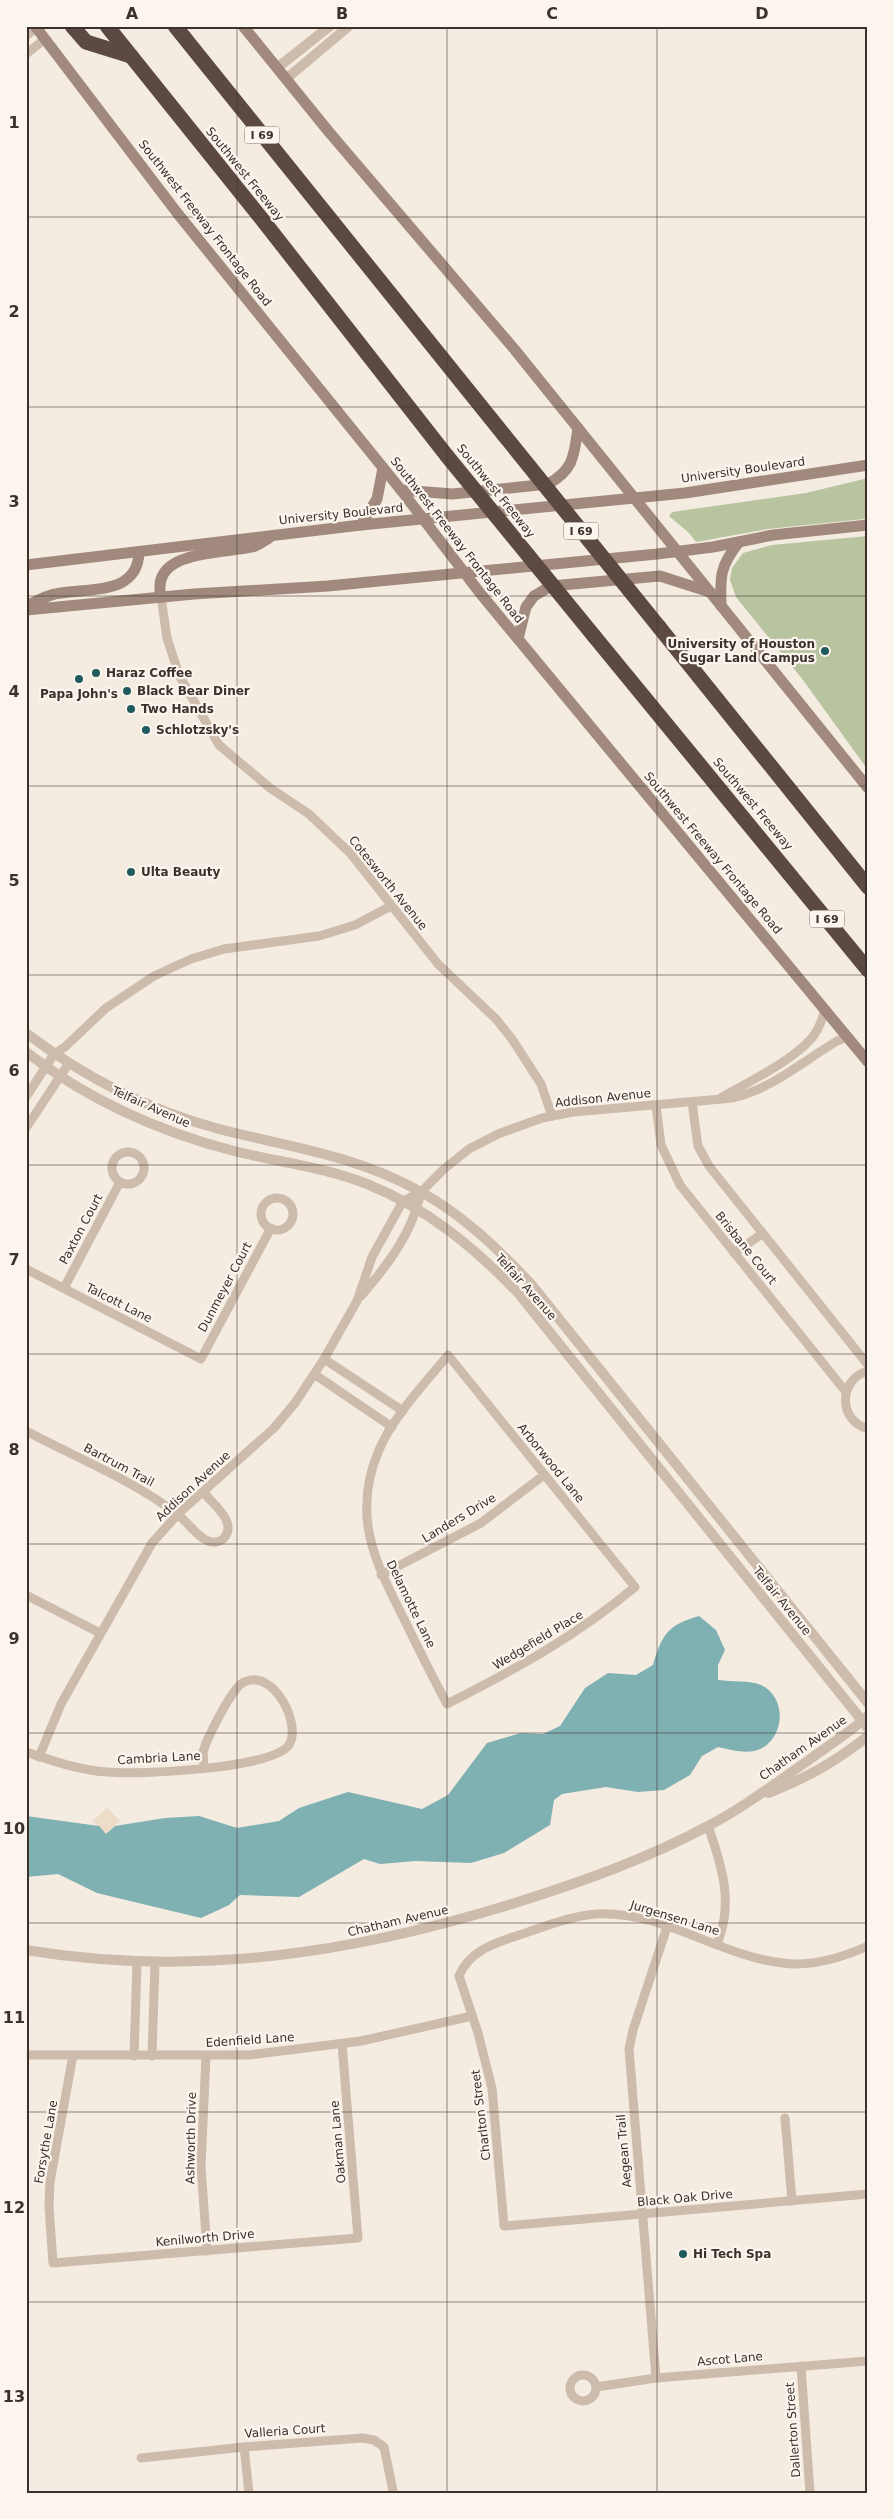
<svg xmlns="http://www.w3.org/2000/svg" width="894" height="2519" font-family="'DejaVu Sans',sans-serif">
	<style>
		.green { fill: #b8c4a0 }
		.plaza { fill: #ecdcc8 }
		.water { fill: #7fb0b2 }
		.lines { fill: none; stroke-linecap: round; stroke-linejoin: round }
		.minor { stroke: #cdbbac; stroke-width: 9 }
		.tertiary { stroke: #cdbbac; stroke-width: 10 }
		.secondary { stroke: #a18a7d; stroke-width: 11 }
		.motorway { stroke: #5c4a42; stroke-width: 15 }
		.motorway-bridge { stroke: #5c4a42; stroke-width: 15 }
		.grid { fill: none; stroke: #3b302b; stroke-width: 1; stroke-opacity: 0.55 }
		.poi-dot { fill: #1f5a5e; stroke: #fbf5ee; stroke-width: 2 }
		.labels { text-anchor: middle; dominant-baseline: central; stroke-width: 4.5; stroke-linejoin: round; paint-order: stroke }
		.shield { fill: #fbf5ee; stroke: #756b66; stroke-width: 1 }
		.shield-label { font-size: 11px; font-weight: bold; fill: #3b302b }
		.street-label { font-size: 12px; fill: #3b302b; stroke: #fbf5ee }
		.poi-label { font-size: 12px; font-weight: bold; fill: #3b302b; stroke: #fbf5ee; text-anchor: start }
		.neatline { fill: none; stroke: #3b302b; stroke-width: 2 }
		.grid-label { font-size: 16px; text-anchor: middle; font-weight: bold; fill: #3b302b }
	</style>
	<rect width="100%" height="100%" fill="#f4ebe1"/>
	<!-- green -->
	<g class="green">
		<path d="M868,478V518L864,519L768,529L696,542L689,533L669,516L672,512L806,493Z"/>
		<path d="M868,536V770L803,680L736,597L730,580L732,568L743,553L772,545Z"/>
	</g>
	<!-- plaza -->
	<path class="plaza" d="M107,1808L120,1821L106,1834L93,1821Z"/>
	<!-- water -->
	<path class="water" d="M699,1616L716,1630L725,1650L718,1665V1680C731,1682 750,1680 761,1685C786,1697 785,1733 764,1747C750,1756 732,1750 718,1747L702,1756L690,1775L664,1790L638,1792L606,1787L562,1794L554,1800L550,1825L504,1853L471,1863L416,1861L380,1864L364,1859L299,1897L240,1895L229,1905L201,1918L97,1893L58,1874L26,1877V1816L99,1826L106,1834L115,1826L165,1818L199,1816L237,1828L279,1821L299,1808L348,1792L422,1809L448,1795L487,1743L521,1733L543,1734L560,1726L585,1688L608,1673L636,1675L653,1665C662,1635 667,1625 699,1616Z"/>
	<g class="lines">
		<!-- minor -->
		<g class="minor">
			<path d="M26,36L36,28"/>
			<path d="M26,54L45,39"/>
			<path d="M161,597L167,638L179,675L219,745L270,788L309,814L350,853L438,964L496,1019L512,1039L541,1084L552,1116"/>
			<path d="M26,1097L54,1054L65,1047L106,1008L154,976L191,959L224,949L319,936L355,925L391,906"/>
			<path d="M722,1097C747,1083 802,1056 816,1032C820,1026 822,1018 825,1011"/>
			<path d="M692,1102L698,1146L709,1166L868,1365"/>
			<path d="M656,1105L661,1145L680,1185L846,1392"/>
			<path d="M26,1128L69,1063"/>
			<circle cx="128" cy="1168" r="16"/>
			<circle cx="277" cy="1214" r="16"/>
			<path d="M734,1253L762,1234"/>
			<path d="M26,1269L201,1359L271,1228"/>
			<path d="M64,1288L120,1182"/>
			<path d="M361,1296C387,1266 413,1232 421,1192"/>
			<path d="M448,1355L635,1587C575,1637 516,1669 447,1704C432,1676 418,1648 404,1619C375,1562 351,1515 379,1450C394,1415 424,1385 448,1355Z"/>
			<path d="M324,1359L403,1411"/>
			<path d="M868,1371C838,1379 838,1421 868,1429"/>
			<path d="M314,1374L392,1427"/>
			<path d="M26,1431C75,1457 133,1480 177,1514C187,1521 199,1540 212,1542C216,1543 220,1541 223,1539C239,1523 213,1504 203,1492"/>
			<path d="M381,1575L481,1523L544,1475"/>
			<path d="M26,1595L100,1633"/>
			<path d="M26,1752C53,1761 79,1770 107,1772C138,1775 272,1769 289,1745C302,1725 274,1668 244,1682C232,1688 212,1730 206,1743L203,1752L204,1768"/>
			<path d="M39,1757L61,1704L152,1543L178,1514L274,1428L295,1403L324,1359L357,1301L372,1257L403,1201L421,1192L444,1169L469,1149L498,1134L542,1118L573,1112L733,1098C773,1088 802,1062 837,1041L847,1037"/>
			<path d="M708,1826C722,1866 734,1903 717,1944"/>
			<path d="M868,1946C841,1958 812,1967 783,1963C719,1956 662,1910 596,1914C570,1916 544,1927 519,1935C495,1943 469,1951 459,1976L478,2033L492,2088L504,2226L868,2194"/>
			<path d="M26,2055H249L361,2041L472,2016"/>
			<path d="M73,2055L50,2182L49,2206L53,2263L358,2238L342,2044"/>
			<path d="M134,2056L137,1963"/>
			<path d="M152,2056L155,1963"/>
			<path d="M206,2056L201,2166L207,2251"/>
			<path d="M785,2118L792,2201"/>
			<path d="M801,2366L810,2493"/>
			<circle cx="583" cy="2388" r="13"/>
			<path d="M656,2378L629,2049L633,2030L667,1927"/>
			<path d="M596,2387L656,2378L868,2361"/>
			<path d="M244,2447L249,2493"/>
			<path d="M141,2458L244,2447L362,2438L374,2440L384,2447L393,2491"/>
		</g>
		<!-- tertiary -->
		<g class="tertiary">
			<path d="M277,68L330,26"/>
			<path d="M286,79L349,26"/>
			<path d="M26,1033C84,1077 148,1110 219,1129C289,1147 356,1155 421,1192C463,1215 498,1249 531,1284L868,1703"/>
			<path d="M26,1052C87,1099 160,1132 234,1151C278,1162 324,1167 367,1184C427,1208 475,1248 519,1294L868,1728"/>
			<path d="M768,1793C807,1778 835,1762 868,1736"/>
			<path d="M26,1950C194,1978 355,1953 515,1903C581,1882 647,1859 708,1826C743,1808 774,1784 806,1762C826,1747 849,1733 868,1716"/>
		</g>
		<!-- secondary -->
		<g class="secondary">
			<path d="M35,26L178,214L401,490L480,593L868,1062"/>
			<path d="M243,26L329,132L515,350L868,788"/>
			<path d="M401,490L453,494L548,484C574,470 574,455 578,428"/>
			<path d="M361,525L377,499L383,468"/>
			<path d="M26,565L361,525L685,493L868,465"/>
			<path d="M161,597C150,549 223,554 252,547C258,546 264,541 269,538"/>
			<path d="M26,606C35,602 45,596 55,594C86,587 138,597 139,552"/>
			<path d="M721,606C720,576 720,566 739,542"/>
			<path d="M26,610L194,594L328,586L657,554L713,547L773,535L868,525"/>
			<path d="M518,639L526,607L534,596L551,586L660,576L710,592"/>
		</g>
		<!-- motorway -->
		<g class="motorway">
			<path d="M72,26L86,42L131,56"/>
			<path d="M107,26L261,218L447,456"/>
			<path d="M175,26L504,435"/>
			<path d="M659,627L868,887"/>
			<path d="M594,636L868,970"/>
		</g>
		<!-- motorway-bridge -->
		<g class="motorway-bridge">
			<path d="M504,435L659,627"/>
			<path d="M447,456L594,636"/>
		</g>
	</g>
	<!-- grid -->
	<path class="grid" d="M237,26V2493M447,26V2493M657,26V2493M26,217H868M26,407H868M26,596H868M26,786H868M26,975H868M26,1165H868M26,1354H868M26,1544H868M26,1733H868M26,1923H868M26,2112H868M26,2302H868"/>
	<!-- markers -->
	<g class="poi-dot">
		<circle cx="825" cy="651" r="5"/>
		<circle cx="96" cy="673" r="5"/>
		<circle cx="79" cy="679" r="5"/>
		<circle cx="127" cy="691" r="5"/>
		<circle cx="131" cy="709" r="5"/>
		<circle cx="146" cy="730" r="5"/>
		<circle cx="131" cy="872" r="5"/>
		<circle cx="683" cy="2254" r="5"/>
	</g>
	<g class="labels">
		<!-- shield labels -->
		<g class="shield">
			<rect x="244.5" y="126.5" width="35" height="17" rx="4"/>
			<rect x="563.5" y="522.5" width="35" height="17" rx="4"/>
			<rect x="809.5" y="910.5" width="35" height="17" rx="4"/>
		</g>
		<g class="shield-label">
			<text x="262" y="135">I 69</text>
			<text x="581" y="531">I 69</text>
			<text x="827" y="919">I 69</text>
		</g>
		<!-- street labels -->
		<g class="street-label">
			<text transform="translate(245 174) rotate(51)">Southwest Freeway</text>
			<text transform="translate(205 223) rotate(52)">Southwest Freeway Frontage Road</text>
			<text transform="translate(743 470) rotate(-8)">University Boulevard</text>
			<text transform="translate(496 491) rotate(51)">Southwest Freeway</text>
			<text transform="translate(341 514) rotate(-6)">University Boulevard</text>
			<text transform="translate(457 540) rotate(52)">Southwest Freeway Frontage Road</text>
			<text transform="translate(753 804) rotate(50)">Southwest Freeway</text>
			<text transform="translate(713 853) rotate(50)">Southwest Freeway Frontage Road</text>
			<text transform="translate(388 883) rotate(51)">Cotesworth Avenue</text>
			<text transform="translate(603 1098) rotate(-6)">Addison Avenue</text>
			<text transform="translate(151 1107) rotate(24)">Telfair Avenue</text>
			<text transform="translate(81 1229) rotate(-62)">Paxton Court</text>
			<text transform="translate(746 1248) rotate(51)">Brisbane Court</text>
			<text transform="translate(225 1287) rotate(-62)">Dunmeyer Court</text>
			<text transform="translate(526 1287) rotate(48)">Telfair Avenue</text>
			<text transform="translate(119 1303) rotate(27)">Talcott Lane</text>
			<text transform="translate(551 1463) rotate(51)">Arborwood Lane</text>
			<text transform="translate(119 1465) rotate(28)">Bartrum Trail</text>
			<text transform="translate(193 1486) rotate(-43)">Addison Avenue</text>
			<text transform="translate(459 1518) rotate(-31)">Landers Drive</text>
			<text transform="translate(782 1601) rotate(51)">Telfair Avenue</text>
			<text transform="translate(411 1604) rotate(64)">Delamotte Lane</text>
			<text transform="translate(538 1640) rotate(-31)">Wedgefield Place</text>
			<text transform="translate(803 1748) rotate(-35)">Chatham Avenue</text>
			<text transform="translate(159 1758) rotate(-3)">Cambria Lane</text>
			<text transform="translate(675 1918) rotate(17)">Jurgensen Lane</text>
			<text transform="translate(398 1921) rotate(-13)">Chatham Avenue</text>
			<text transform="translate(250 2040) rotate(-4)">Edenfield Lane</text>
			<text transform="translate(481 2115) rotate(-97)">Charlton Street</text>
			<text transform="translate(191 2138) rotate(-89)">Ashworth Drive</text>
			<text transform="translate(46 2142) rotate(-80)">Forsythe Lane</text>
			<text transform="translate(338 2142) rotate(-95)">Oakman Lane</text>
			<text transform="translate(624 2151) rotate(-95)">Aegean Trail</text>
			<text transform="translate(685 2198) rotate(-5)">Black Oak Drive</text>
			<text transform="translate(205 2238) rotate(-5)">Kenilworth Drive</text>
			<text transform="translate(730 2359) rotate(-5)">Ascot Lane</text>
			<text transform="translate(793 2430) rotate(-94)">Dallerton Street</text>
			<text transform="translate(285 2431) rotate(-4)">Valleria Court</text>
		</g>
		<!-- poi labels -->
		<g class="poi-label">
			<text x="815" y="644" text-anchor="end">University of Houston<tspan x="815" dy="14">Sugar Land Campus</tspan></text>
			<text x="106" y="673">Haraz Coffee</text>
			<text x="137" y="691">Black Bear Diner</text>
			<text x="79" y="694" text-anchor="middle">Papa John's</text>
			<text x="141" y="709">Two Hands</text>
			<text x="156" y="730">Schlotzsky's</text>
			<text x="141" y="872">Ulta Beauty</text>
			<text x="693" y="2254">Hi Tech Spa</text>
		</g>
	</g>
	<!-- border -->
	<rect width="894" height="2519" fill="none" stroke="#fbf5ee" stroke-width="55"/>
	<rect x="28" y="28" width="838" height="2464" class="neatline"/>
	<g class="grid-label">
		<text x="132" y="19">A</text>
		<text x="342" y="19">B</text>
		<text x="552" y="19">C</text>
		<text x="762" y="19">D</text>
		<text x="14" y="128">1</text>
		<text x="14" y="317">2</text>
		<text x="14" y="507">3</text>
		<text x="14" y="697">4</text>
		<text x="14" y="886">5</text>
		<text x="14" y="1076">6</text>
		<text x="14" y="1265">7</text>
		<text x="14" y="1455">8</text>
		<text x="14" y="1644">9</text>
		<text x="14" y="1834">10</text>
		<text x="14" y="2023">11</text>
		<text x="14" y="2213">12</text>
		<text x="14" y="2402">13</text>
	</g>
</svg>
